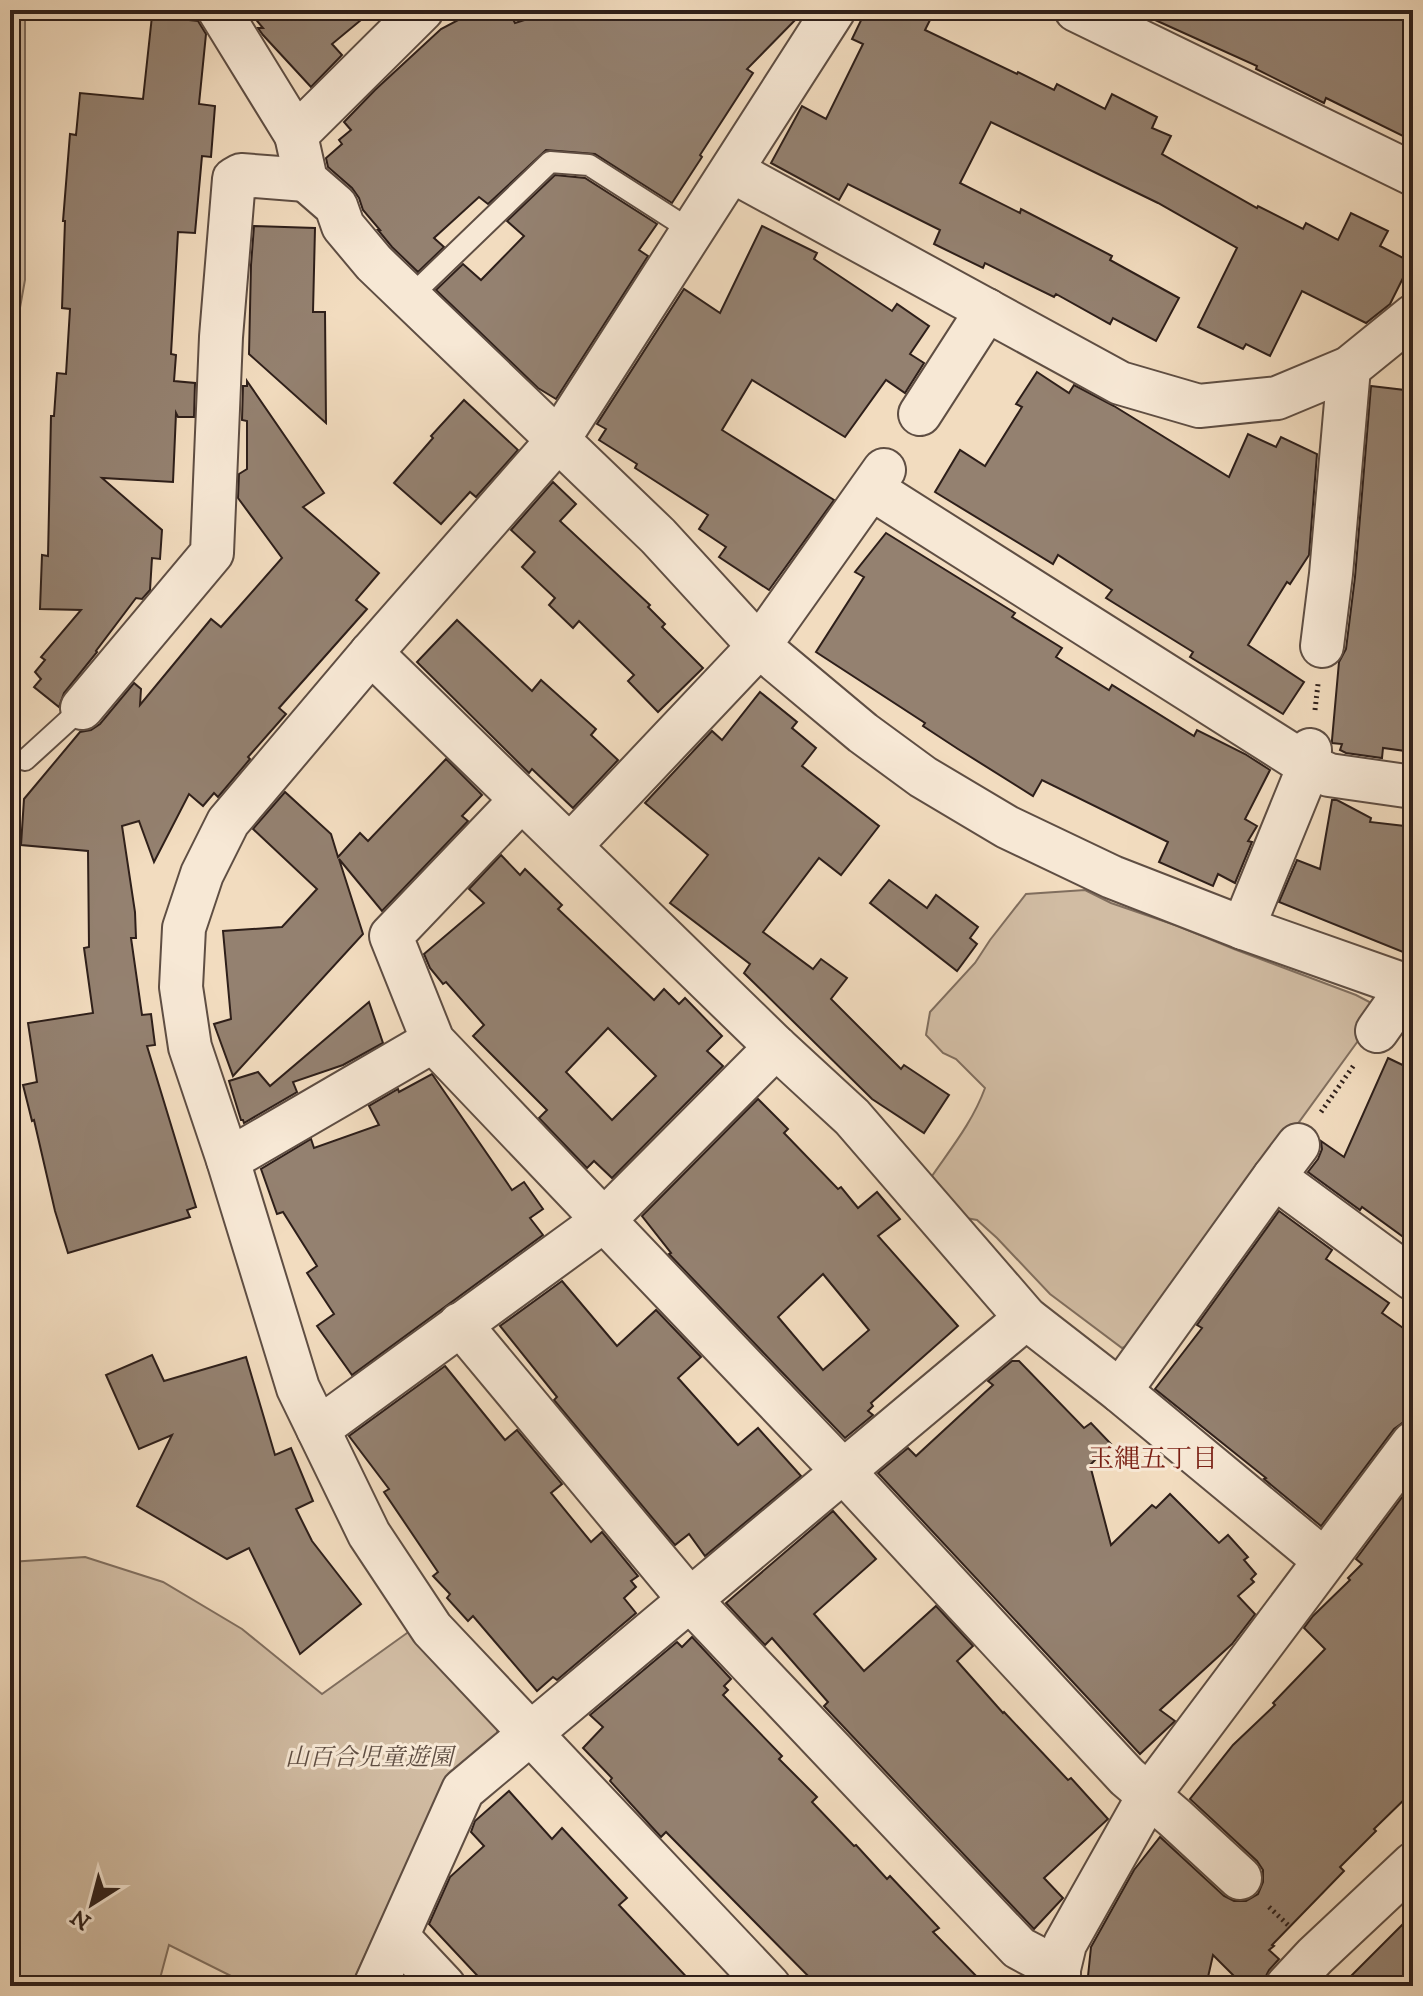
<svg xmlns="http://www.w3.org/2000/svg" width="1423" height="1996" font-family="'IM FELL DW Pica','Noto Serif JP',serif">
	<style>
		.green { fill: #d1bca3; stroke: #806e5e; stroke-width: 2 }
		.building { fill: #948170; stroke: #2e1f1a; stroke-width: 2; fill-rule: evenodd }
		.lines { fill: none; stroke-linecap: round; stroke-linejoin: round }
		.service-casing { stroke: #5f4e43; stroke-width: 24 }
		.minor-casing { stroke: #5f4e43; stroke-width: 46 }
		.path { stroke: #2e1f1a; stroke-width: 5; stroke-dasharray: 2 4; stroke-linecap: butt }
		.service { stroke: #f7e8d5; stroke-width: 20 }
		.minor { stroke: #f7e8d5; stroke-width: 42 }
		.labels { text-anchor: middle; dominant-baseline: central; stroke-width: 6; stroke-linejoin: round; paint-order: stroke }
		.park-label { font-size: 24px; font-style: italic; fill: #5f4e43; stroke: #f7e8d5 }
		.neighbourhood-label { font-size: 26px; fill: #7a1f14; stroke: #f7e8d5 }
	</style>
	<rect width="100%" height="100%" fill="#f2dcbf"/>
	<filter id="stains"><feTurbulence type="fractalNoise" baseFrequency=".0025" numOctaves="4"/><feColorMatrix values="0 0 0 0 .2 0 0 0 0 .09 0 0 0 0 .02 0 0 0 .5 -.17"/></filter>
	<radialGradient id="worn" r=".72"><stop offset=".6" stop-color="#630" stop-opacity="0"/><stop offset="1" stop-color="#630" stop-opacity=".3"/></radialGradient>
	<!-- green -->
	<g class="green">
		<path d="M10,10H25V280L10,363Z"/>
		<path d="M1085,890L1111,903L1178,926L1234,949L1356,995L1379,1007L1371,1023L1140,1341L1122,1348L1050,1294L997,1238L977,1220L966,1218L946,1197L932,1176C952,1147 973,1121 985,1088L956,1059L943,1053L926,1035L930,1012L975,963L990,940L1026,894Z"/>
		<path d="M85,1557L163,1582L242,1629L322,1694L414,1628L498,1719L497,1736L447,1776L351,1986H251L169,1945L158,1986H10V1562Z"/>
	</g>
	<!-- building -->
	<g class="building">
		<path d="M248,10H373L332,44L342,55L311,87L263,35L258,28H263Z"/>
		<path d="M477,10H508L515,23L556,10H805L747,69L753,73L700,155L702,157L672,203L595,154L546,150L488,204L479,197L434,238L444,247L418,272L392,247L378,230H380L363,210L359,198L352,188L328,167L326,158L342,144L339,140L351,130L344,122L375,90L441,29Z"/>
		<path d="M866,10H935L925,30L1017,74L1018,72L1054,90L1057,84L1105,109L1112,94L1157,117L1152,128L1171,136L1162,154L1257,208L1258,206L1303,229L1306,223L1338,240L1351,213L1388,231L1380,246L1411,262L1390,304L1366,323L1302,291L1270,356L1246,344L1243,349L1198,327L1237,248L1158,203L991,122L960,183L1020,213L1021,209L1112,256L1110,260L1179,298L1156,341L1113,318L1110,324L1056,294L1054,297L985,263L983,268L934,244L940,230L848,184L839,200L771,163L802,106L826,119L863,44L852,39Z"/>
		<path d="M1133,10H1413V141L1326,98L1324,103L1256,69L1257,66Z"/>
		<path d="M152,16L198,21L206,34L199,104L215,106L211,157L202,156L195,233L178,232L171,354L176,355L174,381L195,383L194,417H178L176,413L173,482L102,478L162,530L160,559L152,558L150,590L142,599L136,598L96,651L97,652L64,693L59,707L34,687L41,679L35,672L45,660L41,657L81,610L40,609L42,555L48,556L51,416H54L57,373L66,374L70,309L62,308L65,221H63L70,134L76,135L80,93L143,99Z"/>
		<path d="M555,175L585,178L657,224L639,250L648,256L556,399L538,388L436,290L463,264L481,280L524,236L507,221Z"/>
		<path d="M254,226L315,228L313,312H325L326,423L249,354L251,265Z"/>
		<path d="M762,226L817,253L814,259L892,311L897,304L929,326L910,354L924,363L905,393L886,380L845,437L752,380L722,430L834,500L769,590L719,557L726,547L699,529L708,515L635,468L637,464L599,440L606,429L597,424L684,289L720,313Z"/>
		<path d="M1037,372L1069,393L1074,385L1114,406L1229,477L1248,434L1276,447L1281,437L1317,454L1309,555L1290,584L1287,582L1248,645L1304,682L1283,714L1190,657L1193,652L1106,598L1112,590L1058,555L1053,564L935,492L960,450L985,466L1022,407L1016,404Z"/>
		<path d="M247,381L324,493L303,507L379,573L356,600L367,609L279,708L286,714L248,757L250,759L218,797L214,793L203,806L189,794L154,862L139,821L122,826L135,912L136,938H131L142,1015L151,1014L155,1045L147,1046L196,1207L187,1210L190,1217L68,1253L55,1211L34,1120L32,1121L23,1085L37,1082L28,1023L93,1013L84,948L89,947L88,851L21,845L24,799L80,732L91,730L100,724L134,683L141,689L140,705L211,619L221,627L282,558L238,498L239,474L247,469V421L242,420L243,386H247Z"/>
		<path d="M1371,386L1413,391V752L1383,748L1382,758L1346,753L1340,750L1342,744L1332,743V740L1339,662L1346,649L1355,577Z"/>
		<path d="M464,400L518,450L476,497L470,492L441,524L394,483L433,438L431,436Z"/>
		<path d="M553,482L576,504L560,521L650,605L648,607L665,624L662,627L703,668L658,712L628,681L634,675L579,621L573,628L549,605L555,598L522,567L535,552L511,530Z"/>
		<path d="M886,533L1015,613L1012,617L1062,648L1056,657L1109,690L1112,685L1194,736L1197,730L1245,754L1270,770L1245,819L1257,826L1248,841L1252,842L1235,883L1218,874L1213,886L1159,862L1168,842L1042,780L1033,796L958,749L923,726L925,723L816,652L864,577L855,572Z"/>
		<path d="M457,620L532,691L541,680L596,729L591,735L618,760L573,808L532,769L529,773L526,770L417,662Z"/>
		<path d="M760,692L797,722L792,728L816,748L802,766L879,826L841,875L819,858L763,932L813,969L821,959L847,978L831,999L901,1069L904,1065L949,1095L924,1133L872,1099L744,973L750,964L670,903L708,855L645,803L712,731L722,740Z"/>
		<path d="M446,759L482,795L462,816L468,821L382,911L339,859L363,934L233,1076L214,1024L231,1019L223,931L282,927L317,889L253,829L285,792L331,834L338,857L360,833L368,841Z"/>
		<path d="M1332,800H1337L1371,818L1370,822L1413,827V956L1279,902L1297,860L1320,869Z"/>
		<path d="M501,855L520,875L525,869L562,905L558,909L654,1000L664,989L679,1004L685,998L722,1036L707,1051L723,1066L612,1178L594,1161L587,1168L539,1118L547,1110L473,1036L484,1025L446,982L443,984L430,968L424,954L484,903L469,889ZM608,1028L656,1076L612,1120L566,1072Z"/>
		<path d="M889,880L927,908L936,895L978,927L970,938L977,944L957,971L870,903Z"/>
		<path d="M369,1002L383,1043L343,1065L293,1082L297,1092L244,1123L243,1120H241L229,1081L258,1072L270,1086Z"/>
		<path d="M1388,1058L1413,1070V1244L1362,1207L1360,1210L1308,1172L1318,1159L1322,1149L1321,1141L1344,1157Z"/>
		<path d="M432,1074L512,1190L524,1182L543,1209L530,1218L543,1235L352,1375L317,1326L334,1314L307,1273L317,1266L283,1212L277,1214L261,1169L311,1139L314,1148L379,1125L369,1106L398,1089L399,1092Z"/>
		<path d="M758,1099L788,1129L784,1133L838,1189L841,1187L858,1208L877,1192L900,1219L878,1236L958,1326L871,1403L873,1406L868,1411L873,1415L845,1438L669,1254L671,1253L642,1216ZM823,1274L869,1330L823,1370L778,1317Z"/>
		<path d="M1279,1211L1332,1250L1326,1259L1389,1303L1382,1313L1413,1335V1410L1405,1421L1394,1429L1321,1526L1264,1479L1266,1478L1155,1389L1202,1328L1197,1325Z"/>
		<path d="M562,1281L617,1346L656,1310L701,1357L678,1378L738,1445L758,1428L801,1476L705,1556L689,1534L675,1545L554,1400L557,1397L500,1326Z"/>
		<path d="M152,1355L164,1381L246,1357L275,1455L291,1448L313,1501L296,1509L312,1541L361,1604L300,1654L249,1548L227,1559L137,1506L172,1435L139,1449L106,1375Z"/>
		<path d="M1012,1361H1019L1084,1428L1091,1423L1111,1444L1090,1465L1111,1545L1152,1505L1156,1508L1170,1494L1219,1543L1228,1535L1248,1557L1244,1560L1256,1574L1251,1579L1254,1582L1238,1596L1255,1614L1232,1644L1160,1710L1175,1721L1140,1754L878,1473L908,1448L916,1456L993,1385L988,1381Z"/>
		<path d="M445,1366L505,1440L517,1430L562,1484L551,1493L591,1542L602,1532L638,1576L631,1581L636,1587L624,1598L636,1613L557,1680L553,1677L537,1691L473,1616L468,1621L447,1598L450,1594L433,1576L438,1572L384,1492L389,1489L349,1436Z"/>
		<path d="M1403,1496L1413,1505V1791L1374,1829L1376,1831L1340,1867L1344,1871L1272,1945L1274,1946L1269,1950L1279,1959L1269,1970L1264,1980V1986H1244L1213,1955L1206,1986H1087L1091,1947L1134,1870L1160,1837L1224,1896L1234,1901H1246L1258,1894L1263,1882V1870L1257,1861L1190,1799L1233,1745L1275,1705L1273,1703L1325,1649L1304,1628L1313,1616L1350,1580L1348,1578L1362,1564L1356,1559Z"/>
		<path d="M833,1511L876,1559L814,1614L864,1671L936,1606L973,1646L957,1661L1003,1713L1004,1712L1068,1780L1071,1778L1108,1819L1044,1878L1063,1898L1034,1929L824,1706L828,1702L772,1638L765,1645L726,1603Z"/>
		<path d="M692,1637L731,1679L724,1686L728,1690L723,1695L782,1756L779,1759L817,1797L812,1802L854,1846L856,1845L887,1879L890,1876L939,1928L933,1932L986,1986H818L666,1832L661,1837L610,1781L612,1778L583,1748L603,1727L590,1715L677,1642L682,1647Z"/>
		<path d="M509,1791L552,1839L562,1828L627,1898L619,1905L695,1986H487L429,1924L450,1877L484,1846L471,1832L475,1821Z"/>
		<path d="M1413,1914V1986H1341Z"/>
	</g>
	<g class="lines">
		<defs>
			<g id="service">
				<path d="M410,297L550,162L589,165L692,231"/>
				<path d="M25,760L82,708"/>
			</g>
			<g id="minor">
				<path d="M219,10L296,135"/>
				<path d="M422,10L296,135L306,180L336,206L343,226L374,263L658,536L759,646L863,733L923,777L1007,827L1112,877L1243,928L1413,988"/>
				<path d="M1076,10L1413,174"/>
				<path d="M732,171L1120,383L1199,406L1277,398L1349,368L1413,316"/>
				<path d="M920,414L987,310"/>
				<path d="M872,489L1309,766L1310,750"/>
				<path d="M1322,646L1331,574L1349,368"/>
				<path d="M371,653L776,1047L852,1117L1026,1318L1120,1391L1324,1560"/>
				<path d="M82,708L212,553L221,337L234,179L241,175L306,180"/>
				<path d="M521,800L391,936L433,1041L843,1471L1127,1777L1175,1818L1240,1878"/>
				<path d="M570,846L759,646L884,470"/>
				<path d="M1243,928L1309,766L1329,775L1413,787"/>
				<path d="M1377,1031L1408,987"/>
				<path d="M228,1160L433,1041"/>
				<path d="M1274,1177L1298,1145"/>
				<path d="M460,1324L689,1599L1019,1948L1059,1969"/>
				<path d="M1120,1391L1274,1177L1413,1279"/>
				<path d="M318,1429L603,1221L776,1047"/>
				<path d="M398,1937L444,1986"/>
				<path d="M375,1986L463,1790L1026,1318"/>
				<path d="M769,1986L432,1629L369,1534L298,1388L228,1160L190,1047L181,987L184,928L202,874L228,822L371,653L558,440L834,10"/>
				<path d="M1059,1986V1969L1065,1944L1149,1795L1413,1443"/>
				<path d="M1287,1986L1315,1956L1413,1864"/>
			</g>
		</defs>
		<!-- service casing -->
		<use href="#service" class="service-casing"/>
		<!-- minor casing -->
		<use href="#minor" class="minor-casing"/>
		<!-- path -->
		<g class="path">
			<path d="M1315,710L1318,684"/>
			<path d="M1321,1112L1354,1065"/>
			<path d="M1269,1907L1288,1925"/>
		</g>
		<!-- service -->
		<use href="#service" class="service"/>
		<!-- minor -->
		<use href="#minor" class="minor"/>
	</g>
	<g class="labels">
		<!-- park labels -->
		<g class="park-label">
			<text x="369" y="1758">山百合児童遊園</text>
		</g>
		<!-- neighbourhood labels -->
		<g class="neighbourhood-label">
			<text x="1153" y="1459">玉縄五丁目</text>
		</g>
	</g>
	<!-- margin -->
	<rect width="1423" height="1996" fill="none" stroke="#f2dcbf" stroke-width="40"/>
	<rect x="12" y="12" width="1399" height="1972" fill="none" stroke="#2e1f1a" stroke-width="4"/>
	<rect x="20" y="20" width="1383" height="1956" fill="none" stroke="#2e1f1a" stroke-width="2"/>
	<!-- north arrow -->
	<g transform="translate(92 1904) rotate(216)" stroke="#f7e8d5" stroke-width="6" paint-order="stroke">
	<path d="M0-6L14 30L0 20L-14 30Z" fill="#2e1f1a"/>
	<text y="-12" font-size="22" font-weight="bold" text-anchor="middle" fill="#2e1f1a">N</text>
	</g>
	<rect width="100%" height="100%" filter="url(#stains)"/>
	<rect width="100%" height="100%" fill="url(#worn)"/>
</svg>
